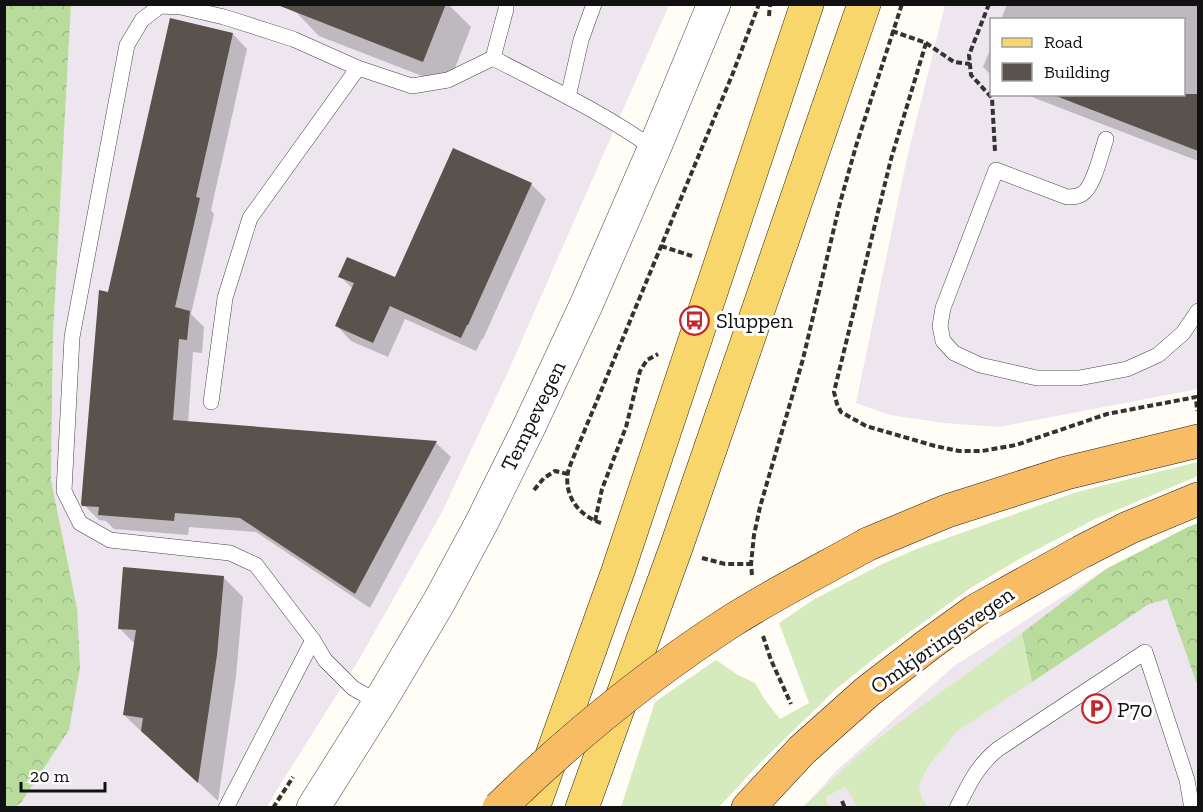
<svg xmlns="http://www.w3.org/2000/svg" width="1203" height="812" font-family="'Zilla Slab',serif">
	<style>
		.industrial { fill: #eee6ef; fill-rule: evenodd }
		.grass { fill: #d5ebbd }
		.forest { fill: url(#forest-crowns) }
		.shadow { fill: #0003 }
		.building { fill: #5a524d }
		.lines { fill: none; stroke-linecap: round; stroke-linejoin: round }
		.service-casing { stroke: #444; stroke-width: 16 }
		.tertiary-casing { stroke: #444; stroke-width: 34 }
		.primary-casing { stroke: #222; stroke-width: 34 }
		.trunk-casing { stroke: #222; stroke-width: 34 }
		.path { stroke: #333; stroke-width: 4; stroke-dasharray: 6 3; stroke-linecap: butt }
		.service { stroke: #fff; stroke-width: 15 }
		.tertiary { stroke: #fff; stroke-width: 33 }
		.primary { stroke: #f9d66b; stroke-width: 33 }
		.trunk { stroke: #f7bc64; stroke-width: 33 }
		.trunk-bridge-casing { stroke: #222; stroke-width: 34; stroke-linecap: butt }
		.trunk-bridge { stroke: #f7bc64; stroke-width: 33 }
		.labels { text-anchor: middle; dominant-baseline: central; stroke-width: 6; stroke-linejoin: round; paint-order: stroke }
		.poi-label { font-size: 22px; fill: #111; stroke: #fff; text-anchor: start }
		.street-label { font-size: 22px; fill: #111; stroke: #fff }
	</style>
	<defs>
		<pattern id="forest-crowns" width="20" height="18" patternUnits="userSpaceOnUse" patternTransform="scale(1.5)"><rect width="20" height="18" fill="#b9dc9c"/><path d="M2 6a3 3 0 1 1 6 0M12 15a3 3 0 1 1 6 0" fill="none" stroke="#9ebc85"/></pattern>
	</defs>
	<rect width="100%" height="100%" fill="#fffdf5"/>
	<!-- industrial -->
	<g class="industrial">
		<path d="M71,5H669L507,374L441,514L360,658L280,785L267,807L16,808L21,803L69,730L77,608L51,480L53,335Z"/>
		<path d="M945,5H1198V389L999,427L944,423L890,415L856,403L906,162ZM992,20H1184V94H992Z"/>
		<path d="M1198,523V807L803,808L837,770L954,666L1106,569L1188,527Z"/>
	</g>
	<!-- grass -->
	<g class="grass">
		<path d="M1198,462V476L1095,519L1021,558L969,589L881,653L835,690L759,764L719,807H621L655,702L716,660L738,675L755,683L765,700L780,719L809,703L779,623L813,600L880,565L919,548L1077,492Z"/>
		<path d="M1022,633L1032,682L956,732L927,768L919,785L922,799L928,807H857L846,787L825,797L829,807H803L852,761L889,730Z"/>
	</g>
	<!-- forest -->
	<g class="forest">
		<path d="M5,4L71,5L53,335L51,480L77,608L80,668L69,730L21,803L15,807H4Z"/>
		<path d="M1198,523V687L1167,599L1149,604L1032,682L1022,633L1106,569L1188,527Z"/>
	</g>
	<!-- shadow -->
	<g class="shadow">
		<path d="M297,4H448L471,27L448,86L319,36L295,11Z"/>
		<path d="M1007,4H1198V161L1024,94H1184V20H1001Z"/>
		<path d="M233,34L247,49L211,210L214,214L191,314L204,327L202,353L193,352L188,423L436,443L451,457L370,608L256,532L189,527L188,535L114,529L106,521L99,520L84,505L109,294Z"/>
		<path d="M992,45V76L983,67Z"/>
		<path d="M531,184L546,199L483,339H482L476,351L405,319L388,357L351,341L337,326L353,289L340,276L396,279Z"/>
		<path d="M223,577L243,597L236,676L218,801L148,735H145L124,715L135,644L119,628Z"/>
	</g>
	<!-- building -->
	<g class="building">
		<path d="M280,4H446L423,62L280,6Z"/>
		<path d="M170,18L233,33L196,197L200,198L175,307L190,311L187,340L179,339L173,420L437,441L355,594L240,518L175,513L174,521L98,515L99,507L82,506L81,504L99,290L108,292Z"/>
		<path d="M1056,94H1198V151L1056,96Z"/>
		<path d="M453,148L532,183L468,325H467L461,338L390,306L373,343L335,326L354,283L338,277L347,257L395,277Z"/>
		<path d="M123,567L224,576L217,655L198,783L141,731L143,718L123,715L136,630L118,629Z"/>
	</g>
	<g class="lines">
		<defs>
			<g id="service">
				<path d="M493,58C548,87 604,113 654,149"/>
				<path d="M568,97L581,40L594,4"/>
				<path d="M1106,139C1101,153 1094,187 1082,194C1077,197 1073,197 1067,197L996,170L943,308L940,326L943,341L954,353L980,365L1037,378H1079L1127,369L1158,355L1183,333L1198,311"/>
				<path d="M211,402L225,298L250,218L358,68"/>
				<path d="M379,703L353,688L325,660L313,640L256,565L230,553L110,540L80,523L64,491L72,337L127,45L142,20L160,6L181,7L224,17L293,39L358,68L412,86L448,80L493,58L506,9V4"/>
				<path d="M226,808L313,640"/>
				<path d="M957,808C969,784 977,766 998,749L1145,652L1187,780L1191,803L1198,804"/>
			</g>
			<path id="tertiary" d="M313,808L379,703L439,602L482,522L528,429L587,303L654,149L714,4"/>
			<g id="primary">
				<path d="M533,808L618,571L807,4"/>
				<path d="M582,808L677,545L864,4"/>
			</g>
			<g id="trunk">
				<path d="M868,544L947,511L1066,473L1198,441"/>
				<path d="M748,808L802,750L867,692L928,645L975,611L1081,552L1128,528L1198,499"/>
			</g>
		</defs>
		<!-- service casing -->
		<use href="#service" class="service-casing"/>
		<!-- tertiary casing -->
		<use href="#tertiary" class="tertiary-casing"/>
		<!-- primary casing -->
		<use href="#primary" class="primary-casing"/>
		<!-- trunk casing -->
		<use href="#trunk" class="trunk-casing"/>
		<!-- path -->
		<g class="path">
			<path d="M989,4L969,55L971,75L992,98L995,151"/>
			<path d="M769,16L770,4"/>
			<path d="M892,31L926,43L954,62L970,64"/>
			<path d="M926,43L891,159L834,392L837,404L841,412L866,426L935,446L959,451H982L1016,445L1107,414L1196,397L1197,411"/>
			<path d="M661,246L692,256"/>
			<path d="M534,490L544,478L555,471L568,474"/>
			<path d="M595,521L602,489L626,427L640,371L647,360L658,354"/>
			<path d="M601,523C577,515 562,493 569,468L733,73L759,4"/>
			<path d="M702,558L725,564H751"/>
			<path d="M752,575L751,564L754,535L760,507L803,359L840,203L856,146L902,4"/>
			<path d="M763,636L771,660L791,704"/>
			<path d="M842,801L845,808"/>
			<path d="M273,808L293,777"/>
		</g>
		<!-- service -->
		<use href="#service" class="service"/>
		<!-- tertiary -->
		<use href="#tertiary" class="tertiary"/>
		<!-- primary -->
		<use href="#primary" class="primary"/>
		<!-- trunk -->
		<use href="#trunk" class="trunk"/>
		<defs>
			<path id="trunk-bridge" d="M499,808C571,738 649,674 733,620C776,593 823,569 868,544"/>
		</defs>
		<!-- trunk-bridge casing -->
		<use href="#trunk-bridge" class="trunk-bridge-casing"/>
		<!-- trunk-bridge -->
		<use href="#trunk-bridge" class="trunk-bridge"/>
	</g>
	<!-- icons -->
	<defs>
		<symbol id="bus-ring" viewBox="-11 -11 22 22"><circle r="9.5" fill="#fff" stroke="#c4262e" stroke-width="1.5"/><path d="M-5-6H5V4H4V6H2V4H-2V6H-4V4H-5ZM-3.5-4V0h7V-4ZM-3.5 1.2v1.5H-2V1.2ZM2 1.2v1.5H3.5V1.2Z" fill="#c4262e"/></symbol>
		<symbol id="parking-ring" viewBox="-11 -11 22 22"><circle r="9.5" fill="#fff" stroke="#c4262e" stroke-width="1.5"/><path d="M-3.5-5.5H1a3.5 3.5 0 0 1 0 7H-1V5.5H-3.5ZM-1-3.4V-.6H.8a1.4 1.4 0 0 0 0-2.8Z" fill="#c4262e"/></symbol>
	</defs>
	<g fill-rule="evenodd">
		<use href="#bus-ring" x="678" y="304" width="33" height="33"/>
		<use href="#parking-ring" x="1080" y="692" width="33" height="33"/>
	</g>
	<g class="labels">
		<!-- poi labels -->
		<g class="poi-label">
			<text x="716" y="320">Sluppen</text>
			<text x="1117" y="709">P70</text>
		</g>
		<!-- street labels -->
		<g class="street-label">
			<text transform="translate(533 416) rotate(-64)">Tempevegen</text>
			<text transform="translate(942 640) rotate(-35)">Omkjøringsvegen</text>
		</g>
	</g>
	<!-- border -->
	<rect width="1203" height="812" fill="none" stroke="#111111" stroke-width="12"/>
	<!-- legend -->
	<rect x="990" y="18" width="195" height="78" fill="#ffffff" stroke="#a0a0a0" stroke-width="1.5"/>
	<rect x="1002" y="38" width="30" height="9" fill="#f9d66b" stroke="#a0a0a0" stroke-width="1.5"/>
	<text x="1044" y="48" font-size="18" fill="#111111">Road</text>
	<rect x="1002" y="63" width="30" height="18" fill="#5a524d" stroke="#a0a0a0" stroke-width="1.5"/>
	<text x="1044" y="78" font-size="18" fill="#111111">Building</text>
	<!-- scale -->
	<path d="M21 782v9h84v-9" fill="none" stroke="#111111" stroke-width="3"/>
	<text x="30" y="782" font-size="18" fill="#111111" stroke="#ffffff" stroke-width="4.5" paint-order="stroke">20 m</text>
</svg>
